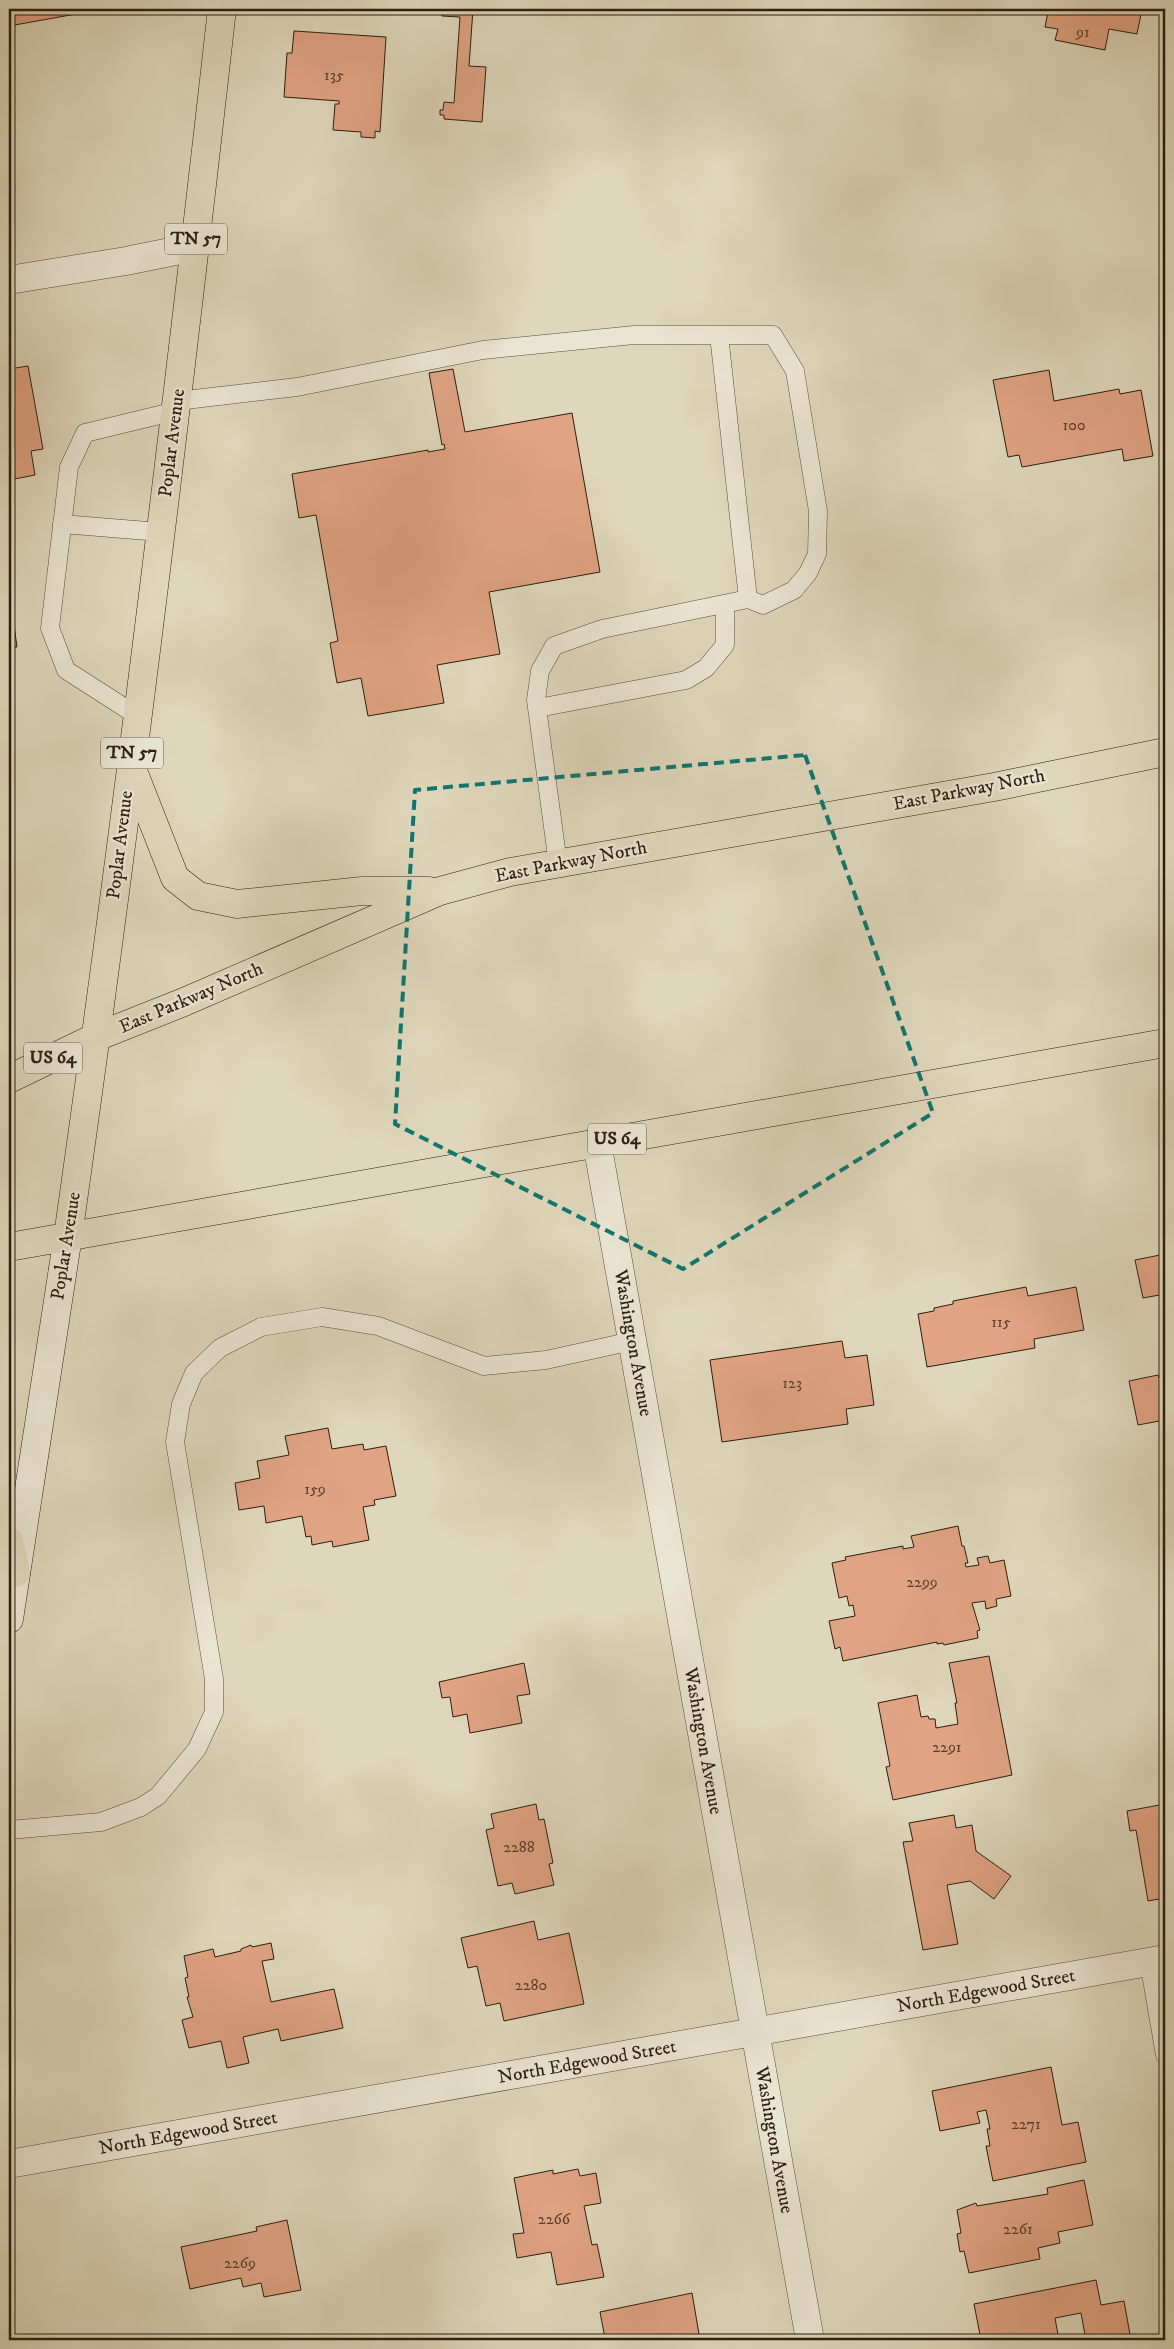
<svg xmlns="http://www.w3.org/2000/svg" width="1174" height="2349" font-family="'IM FELL DW Pica',serif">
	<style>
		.building { fill: #e0a383; stroke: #2a1e0f }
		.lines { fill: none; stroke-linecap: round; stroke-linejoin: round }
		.lane-casing { stroke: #574c3a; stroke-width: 19 }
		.street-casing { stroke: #574c3a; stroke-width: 29 }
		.secondary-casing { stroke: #2a1e0f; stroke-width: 29 }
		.primary-casing { stroke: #2a1e0f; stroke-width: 29 }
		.lane { stroke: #eae5d3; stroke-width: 18 }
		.street { stroke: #eae5d3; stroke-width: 28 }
		.secondary { stroke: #eae5d3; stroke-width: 28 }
		.primary { stroke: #dfd7bc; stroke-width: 28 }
		.marked { fill: none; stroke: #0f766e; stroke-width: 4; stroke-dasharray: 10 6; stroke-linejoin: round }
		.labels { text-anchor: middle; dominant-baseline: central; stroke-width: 4.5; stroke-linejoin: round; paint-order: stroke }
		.number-label { font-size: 16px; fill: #583f2c }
		.shield { fill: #eae5d3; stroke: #645a4a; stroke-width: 1 }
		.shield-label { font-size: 18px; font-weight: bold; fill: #2a1e0f }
		.street-label { font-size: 19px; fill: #2a1e0f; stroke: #eae5d3 }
	</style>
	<rect width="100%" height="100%" fill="#dfd7bc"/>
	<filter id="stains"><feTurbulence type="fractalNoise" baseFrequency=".004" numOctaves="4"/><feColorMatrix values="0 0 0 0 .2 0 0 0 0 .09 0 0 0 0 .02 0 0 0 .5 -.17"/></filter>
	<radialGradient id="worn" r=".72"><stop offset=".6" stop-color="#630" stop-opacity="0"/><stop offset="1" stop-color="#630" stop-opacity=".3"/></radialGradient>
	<!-- building -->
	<g class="building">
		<path d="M9,9H75L76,14L9,26Z"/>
		<path d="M442,9H473L469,66L486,67L482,122L444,119V115H440V110H443L444,102L454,103L460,17L442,16Z"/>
		<path d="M1032,9H1142L1137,34L1109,29L1105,50L1055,40L1058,29L1045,27L1048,12Z"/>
		<path d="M294,31L386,37L380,132L375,131V138L361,137V132L333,130L335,104H339V101L284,97L287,53H292Z"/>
		<path d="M28,366L43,449L31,451L35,475L9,480V369Z"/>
		<path d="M453,369L465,432L572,413L600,572L489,592L500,654L437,665L444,703L368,716L361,678L337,683L330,643L338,641L316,515L299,518L292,474L428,450V452L445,449L444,444L442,445L429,373Z"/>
		<path d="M1049,370L1054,401L1119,389L1120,394L1141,390L1153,456L1124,461L1122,449L1022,467L1019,455L1008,457L993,380Z"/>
		<path d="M9,589L17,647L9,648Z"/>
		<path d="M1165,1254V1294L1143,1298L1135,1260Z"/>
		<path d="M1026,1287L1028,1296L1076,1287L1084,1330L1034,1339L1035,1348L927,1367L918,1314L934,1311V1308L953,1304V1301Z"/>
		<path d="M842,1341L845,1358L867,1355L874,1405L846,1409L848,1424L722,1442L710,1360Z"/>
		<path d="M1165,1374V1420L1138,1425L1129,1381L1158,1375L1159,1378L1160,1375Z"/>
		<path d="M328,1428L332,1449L363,1444L364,1450L386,1446L396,1496L374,1500L375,1505L363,1507L369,1540L333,1547L332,1541L312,1545L311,1536L306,1537L302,1516L266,1523L264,1506L239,1510L235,1483L260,1478L257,1461L289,1455L285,1436Z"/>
		<path d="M958,1526L962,1546H964L968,1563H965L966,1567L979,1565L977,1558L988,1556L990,1563L1004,1560L1011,1596L996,1599L997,1606L986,1609L985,1601L972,1603L980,1630L977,1631L978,1638L944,1645L943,1643L937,1644V1642L843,1661L840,1647L835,1649L829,1621L855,1616L853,1605L849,1606L847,1596L839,1598L832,1563L846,1560L845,1557L903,1546V1549L914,1547L911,1536Z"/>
		<path d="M989,1656L1012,1775L893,1800L886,1767L890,1766L878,1703L917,1695L921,1717L928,1716L929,1719H935L936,1728L958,1724L955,1703H957L949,1663Z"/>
		<path d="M524,1663L530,1694L517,1696L522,1723L470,1733L467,1714L453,1717L450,1697L442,1698L439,1682Z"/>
		<path d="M536,1804L539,1820L544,1819L553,1863L549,1864L554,1885L515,1894L512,1883L498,1886L486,1830L494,1828L491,1814Z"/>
		<path d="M1165,1804V1898L1148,1901L1136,1830L1130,1831L1127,1811Z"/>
		<path d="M954,1815L956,1828L972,1825L976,1851L1011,1876L994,1899L970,1881L947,1885L958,1944L923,1950L903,1842L913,1841L909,1823Z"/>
		<path d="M534,1921L538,1940L569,1933L584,2004L504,2021L500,2003L486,2006L477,1966L468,1968L461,1938Z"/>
		<path d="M271,1943L274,1959L262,1961L271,2002L334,1989L343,2028L281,2041L278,2029L243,2037L249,2063L227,2068L221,2041L189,2048L182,2020L193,2017L187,1997H189L185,1978L188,1977L184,1956L213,1949L215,1957L241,1951V1949L251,1945L252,1947Z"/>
		<path d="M1051,2067L1062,2125L1078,2122L1086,2162L993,2181L986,2146H990L987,2129H990L986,2110L977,2112L980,2123L940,2131L932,2091Z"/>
		<path d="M578,2169L580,2176L596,2173L601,2203L584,2206L592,2245L597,2244L604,2277L557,2285L551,2252L517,2258L513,2234L524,2233L514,2178L553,2170V2174Z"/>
		<path d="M1084,2180L1093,2225L1058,2232L1060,2243L1038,2248L1040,2259L969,2273L964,2251L960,2252L957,2234L961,2233L957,2210L976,2203L977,2206L1048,2194L1047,2188Z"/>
		<path d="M287,2220L301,2290L264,2297L261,2283L243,2287L241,2278L190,2289L181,2247L257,2231L256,2227Z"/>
		<path d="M1096,2280L1101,2305L1124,2301L1131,2340H1086L1081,2313L1055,2318L1059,2340H981L974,2304Z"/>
		<path d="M692,2293L700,2340H607L605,2338L600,2312Z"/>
	</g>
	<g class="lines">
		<defs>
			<g id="lane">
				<path d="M177,401L297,387L483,350L634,335H773L795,371L818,511L817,554L808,573L794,590L763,605L748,599L719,335"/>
				<path d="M62,524L160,532"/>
				<path d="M538,708L686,680L706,668L725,645V604"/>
				<path d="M136,715L66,670L50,628L69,467L85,433L176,411"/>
				<path d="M558,864L536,700L540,671L554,646L602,629L748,599"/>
				<path d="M9,1830L101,1822L141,1807L158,1796L197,1749L214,1712V1679L175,1442L181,1404L194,1373L220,1348L261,1327L322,1317L378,1326L484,1366L546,1360L632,1341"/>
				<path d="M1149,1962L1165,2055"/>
			</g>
			<g id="street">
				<path d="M9,280L126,261L195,247"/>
				<path d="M597,1143L810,2340"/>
				<path d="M9,2164L1165,1959"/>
			</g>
			<path id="secondary" d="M9,1619L68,1236"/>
			<g id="primary">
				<path d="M131,766L175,878L198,896L237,904L362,891H429"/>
				<path d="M9,1079L96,1037L184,1002L440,891L510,872L994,787L1165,752"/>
				<path d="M68,1236C126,828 176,419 222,9"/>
				<path d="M9,1247L1165,1043"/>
				<path d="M9,1541L16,1573"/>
			</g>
		</defs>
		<!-- lane casing -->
		<use href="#lane" class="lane-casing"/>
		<!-- street casing -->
		<use href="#street" class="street-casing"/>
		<!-- secondary casing -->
		<use href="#secondary" class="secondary-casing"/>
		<!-- primary casing -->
		<use href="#primary" class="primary-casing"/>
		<!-- lane -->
		<use href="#lane" class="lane"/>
		<!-- street -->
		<use href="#street" class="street"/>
		<!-- secondary -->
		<use href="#secondary" class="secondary"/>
		<!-- primary -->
		<use href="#primary" class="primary"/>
	</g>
	<!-- marked area -->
	<path class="marked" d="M805,755L933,1113L683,1269L395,1124L415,790Z"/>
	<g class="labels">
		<!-- number labels -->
		<g class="number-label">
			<text x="1083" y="32">91</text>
			<text x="334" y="75">135</text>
			<text x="1074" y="425">100</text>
			<text x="1001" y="1322">115</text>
			<text x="792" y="1383">123</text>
			<text x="315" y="1489">159</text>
			<text x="922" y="1582">2299</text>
			<text x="947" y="1747">2291</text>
			<text x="519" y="1847">2288</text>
			<text x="531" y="1985">2280</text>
			<text x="1026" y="2124">2271</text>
			<text x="554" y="2219">2266</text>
			<text x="1018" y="2229">2261</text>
			<text x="240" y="2263">2269</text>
		</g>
		<!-- shield labels -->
		<g class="shield">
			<rect x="165" y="223.5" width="62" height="31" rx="4"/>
			<rect x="101" y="737.5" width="62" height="31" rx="4"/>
			<rect x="24" y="1042.5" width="58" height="31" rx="4"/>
			<rect x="588" y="1123.5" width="58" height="31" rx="4"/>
		</g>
		<g class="shield-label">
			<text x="196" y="239">TN 57</text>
			<text x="132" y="753">TN 57</text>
			<text x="53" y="1058">US 64</text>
			<text x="617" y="1139">US 64</text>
		</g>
		<!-- street labels -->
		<g class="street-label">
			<text transform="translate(172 443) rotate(-83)">Poplar Avenue</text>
			<text transform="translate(969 790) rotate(-11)">East Parkway North</text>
			<text transform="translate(120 845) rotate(-83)">Poplar Avenue</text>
			<text transform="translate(571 862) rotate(-11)">East Parkway North</text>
			<text transform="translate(191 998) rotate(-23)">East Parkway North</text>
			<text transform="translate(66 1246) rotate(-81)">Poplar Avenue</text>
			<text transform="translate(633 1343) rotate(80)">Washington Avenue</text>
			<text transform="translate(703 1741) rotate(80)">Washington Avenue</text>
			<text transform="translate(986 1991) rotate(-10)">North Edgewood Street</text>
			<text transform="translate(587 2062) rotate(-10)">North Edgewood Street</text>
			<text transform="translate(188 2133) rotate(-10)">North Edgewood Street</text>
			<text transform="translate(774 2140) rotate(80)">Washington Avenue</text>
		</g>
	</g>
	<!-- margin -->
	<rect width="1174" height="2349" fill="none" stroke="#dfd7bc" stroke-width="30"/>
	<rect x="10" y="10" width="1154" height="2329" fill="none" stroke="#2a1e0f" stroke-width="2.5"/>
	<rect x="15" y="15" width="1144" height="2319" fill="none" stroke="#2a1e0f"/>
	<rect width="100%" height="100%" filter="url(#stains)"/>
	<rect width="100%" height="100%" fill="url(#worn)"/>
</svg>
